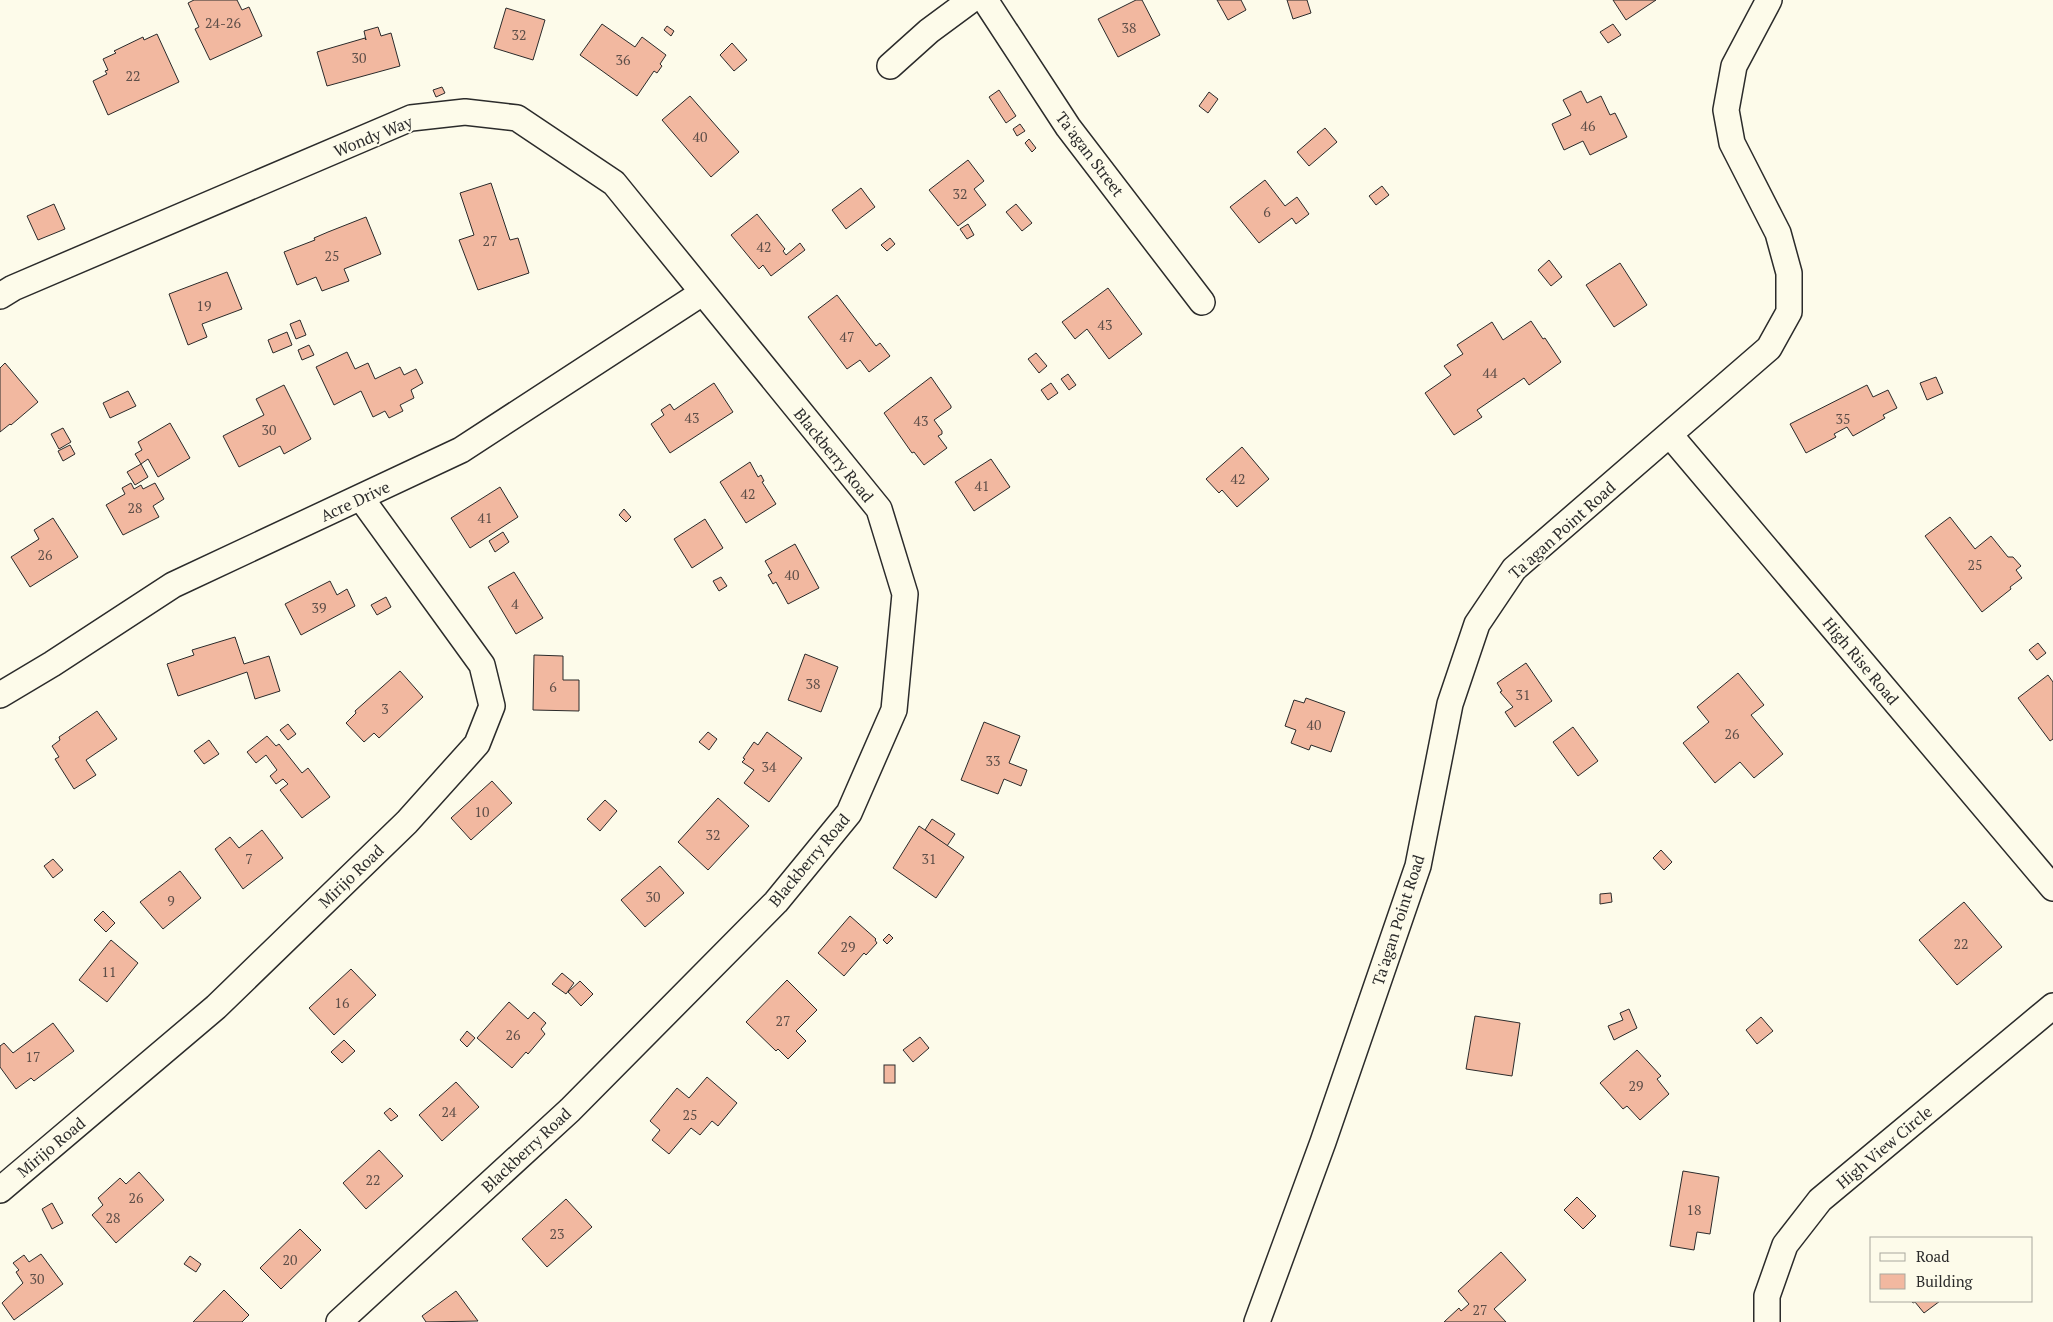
<svg xmlns="http://www.w3.org/2000/svg" width="2053" height="1322" font-family="'PT Serif',serif">
	<style>
		.building { fill: #f2b8a0; stroke: #2b2b2b }
		.lines { fill: none; stroke-linecap: round; stroke-linejoin: round }
		.street-casing { stroke: #2b2b2b; stroke-width: 28 }
		.street { stroke: #fdfbea; stroke-width: 25 }
		.labels { text-anchor: middle; dominant-baseline: central; stroke-width: 4; stroke-linejoin: round; paint-order: stroke }
		.number-label { font-size: 14px; fill: #5d4e48 }
		.street-label { font-size: 16px; fill: #2b2b2b; stroke: #fdfbea }
	</style>
	<rect width="100%" height="100%" fill="#fdfbea"/>
	<!-- building -->
	<g class="building">
		<path d="M194,0H237L242,10L249,7L262,36L210,60L195,29L199,27L188,3Z"/>
		<path d="M1136,0H1142L1160,35L1118,57L1098,19Z"/>
		<path d="M1217,0H1241L1246,10L1228,20Z"/>
		<path d="M1287,0H1307L1311,13L1293,19Z"/>
		<path d="M1613,0H1656L1626,20Z"/>
		<path d="M506,8L545,20L533,60L494,48Z"/>
		<path d="M602,24L635,47L642,37L666,55L660,64L662,66L657,73L654,71L637,96L580,55Z"/>
		<path d="M1613,24L1621,35L1608,43L1600,32Z"/>
		<path d="M667,26L674,31L671,36L664,30Z"/>
		<path d="M378,27L381,36L391,33L400,66L327,86L317,52L365,38L366,40L364,31Z"/>
		<path d="M157,34L179,82L108,115L93,81L107,74L105,71L108,70L103,59L116,53L114,51L143,37L144,40Z"/>
		<path d="M732,43L747,60L734,71L720,55Z"/>
		<path d="M442,87L445,93L436,97L433,90Z"/>
		<path d="M999,90L1016,116L1006,123L989,97Z"/>
		<path d="M1581,91L1587,103L1601,96L1610,115L1615,113L1627,137L1590,155L1583,141L1564,150L1552,124L1571,115L1563,100Z"/>
		<path d="M1209,92L1218,99L1208,113L1199,106Z"/>
		<path d="M690,96L739,152L711,177L662,120Z"/>
		<path d="M1020,124L1025,131L1017,136L1013,129Z"/>
		<path d="M1325,128L1337,142L1309,166L1297,152Z"/>
		<path d="M1029,139L1036,148L1032,152L1025,143Z"/>
		<path d="M968,160L984,181L974,189L986,205L958,226L929,190Z"/>
		<path d="M1265,180L1285,206L1297,197L1309,214L1296,224L1292,218L1259,243L1230,207Z"/>
		<path d="M491,183L510,240L518,238L529,273L478,290L459,240L474,235L460,193Z"/>
		<path d="M1382,186L1389,195L1376,205L1369,196Z"/>
		<path d="M861,188L875,207L846,229L832,210Z"/>
		<path d="M54,204L65,229L38,240L27,216Z"/>
		<path d="M1016,204L1032,223L1022,231L1006,212Z"/>
		<path d="M757,214L785,249L783,251L786,255L800,243L805,250L771,276L763,265L759,269L731,235Z"/>
		<path d="M366,217L381,254L344,269L349,281L322,291L316,277L297,285L284,252L315,240L314,238L328,232Z"/>
		<path d="M968,224L974,235L967,239L960,229Z"/>
		<path d="M890,238L895,244L887,251L881,245Z"/>
		<path d="M1549,260L1562,277L1551,286L1538,270Z"/>
		<path d="M1620,263L1647,305L1614,327L1586,285Z"/>
		<path d="M227,272L242,309L202,324L207,337L188,345L169,294Z"/>
		<path d="M1108,288L1142,334L1109,359L1087,329L1075,339L1062,322Z"/>
		<path d="M837,295L876,346L880,343L890,356L869,372L860,360L847,369L808,317Z"/>
		<path d="M300,320L306,335L296,339L290,324Z"/>
		<path d="M1531,321L1543,339L1545,338L1561,362L1529,385L1524,378L1477,410L1482,417L1454,435L1425,393L1451,375L1444,366L1463,354L1457,345L1492,322L1503,340Z"/>
		<path d="M287,332L292,345L273,353L268,340Z"/>
		<path d="M309,345L314,355L302,360L298,350Z"/>
		<path d="M347,352L355,369L368,363L375,379L400,367L404,375L416,369L423,383L411,390L414,398L400,405L403,411L389,418L385,411L373,417L361,391L334,405L316,367Z"/>
		<path d="M1036,353L1047,366L1039,373L1028,359Z"/>
		<path d="M5,363L38,402L11,425L10,424L0,432V368Z"/>
		<path d="M1068,374L1076,385L1069,390L1061,379Z"/>
		<path d="M931,377L951,406V408L934,420L942,431V434L938,436L947,448L924,465L914,452L912,453L884,413Z"/>
		<path d="M1936,377L1943,393L1927,400L1920,383Z"/>
		<path d="M714,383L733,412L670,453L651,424L664,415L661,410L670,404L674,410Z"/>
		<path d="M1051,383L1058,393L1048,400L1041,390Z"/>
		<path d="M284,385L311,439L284,454L280,446L239,467L223,436L264,415L256,399Z"/>
		<path d="M1867,385L1873,397L1888,390L1897,408L1883,415L1885,418L1853,436L1847,427L1834,434L1836,437L1806,453L1790,424Z"/>
		<path d="M128,391L136,406L110,418L103,403Z"/>
		<path d="M170,423L190,458L158,477L148,459L141,464L135,454L142,450L138,442Z"/>
		<path d="M63,428L71,442L59,449L51,434Z"/>
		<path d="M70,445L75,454L63,461L58,451Z"/>
		<path d="M1242,447L1269,479L1237,507L1222,490L1219,493L1206,479Z"/>
		<path d="M991,459L1010,487L974,511L955,482Z"/>
		<path d="M750,462L758,477L761,475L764,481L762,482L776,504L746,523L720,482Z"/>
		<path d="M141,464L148,477L135,485L127,472Z"/>
		<path d="M131,483L134,489L141,485L143,489L155,483L164,499L153,506L159,517L123,535L106,505L125,494L122,488Z"/>
		<path d="M500,487L518,517L470,548L451,518Z"/>
		<path d="M624,509L631,517L626,522L619,515Z"/>
		<path d="M1950,517L1975,549L1991,536L2008,557H2013L2021,566L2016,570L2022,578L2010,587L2011,589L1982,612L1925,536Z"/>
		<path d="M53,518L78,557L30,587L11,557L39,539L34,530Z"/>
		<path d="M705,519L723,548L692,568L674,539Z"/>
		<path d="M503,532L509,542L495,552L489,541Z"/>
		<path d="M795,544L819,588L788,604L776,582L773,584L768,575L772,573L765,561Z"/>
		<path d="M514,572L543,618L516,634L488,587Z"/>
		<path d="M721,577L727,586L719,591L713,581Z"/>
		<path d="M330,581L337,595L347,589L355,606L301,635L285,604Z"/>
		<path d="M386,597L391,607L377,615L371,605Z"/>
		<path d="M235,637L244,664L269,656L280,691L255,699L247,672L178,696L167,664L194,655L192,650Z"/>
		<path d="M2038,643L2046,653L2037,660L2029,650Z"/>
		<path d="M805,654L838,667L821,712L788,700Z"/>
		<path d="M534,655L563,656V680H579V711L533,710Z"/>
		<path d="M1526,663L1552,701L1515,727L1505,712L1513,707L1500,692L1502,691L1497,683Z"/>
		<path d="M400,671L423,697L379,738L374,733L364,742L346,723L356,713L355,711Z"/>
		<path d="M1738,673L1764,705L1751,715L1783,754L1754,778L1740,762L1715,783L1683,743L1709,722L1697,707Z"/>
		<path d="M2048,675L2053,682V739L2050,741L2018,698Z"/>
		<path d="M1306,698L1345,712L1331,752L1311,745L1309,750L1291,743L1296,730L1285,726L1294,700L1304,703Z"/>
		<path d="M97,711L117,739L86,760L96,775L74,789L55,759L59,757L52,746L60,740L59,737Z"/>
		<path d="M984,722L1020,736L1009,763L1027,770L1021,786L1004,779L998,794L961,780Z"/>
		<path d="M288,724L296,734L288,740L280,730Z"/>
		<path d="M1573,727L1598,761L1578,776L1553,742Z"/>
		<path d="M708,732L717,739L709,750L699,742Z"/>
		<path d="M767,732L802,758L769,802L744,783L754,770L742,762L745,759L743,758L754,742L758,745Z"/>
		<path d="M267,736L276,746L279,744L302,773L308,768L330,797L302,818L280,790L288,784L283,779L276,784L270,776L277,770L266,755L256,763L247,752Z"/>
		<path d="M209,740L219,754L204,764L194,751Z"/>
		<path d="M492,781L512,803L471,840L451,818Z"/>
		<path d="M718,798L749,826L708,870L678,842Z"/>
		<path d="M605,800L617,811L600,831L587,819Z"/>
		<path d="M932,819L955,834L947,846L925,830Z"/>
		<path d="M919,826L964,857L936,898L893,868Z"/>
		<path d="M262,830L283,858L243,889L215,849L230,837L239,848Z"/>
		<path d="M1661,850L1672,862L1664,870L1653,858Z"/>
		<path d="M53,859L63,870L53,878L44,866Z"/>
		<path d="M660,866L684,893L645,927L621,900Z"/>
		<path d="M180,871L201,898L163,929L140,902Z"/>
		<path d="M1611,893L1612,902L1600,904V894Z"/>
		<path d="M1964,902L2002,947L1957,985L1919,940Z"/>
		<path d="M103,911L115,923L106,932L94,920Z"/>
		<path d="M850,916L876,939L875,940L877,943L866,955L864,953L844,976L818,953Z"/>
		<path d="M889,934L893,938L887,944L883,940Z"/>
		<path d="M111,940L138,963L107,1002L79,980Z"/>
		<path d="M351,969L376,995L334,1035L309,1008Z"/>
		<path d="M562,973L574,983L566,994L552,984Z"/>
		<path d="M787,980L817,1010L796,1031L806,1041L788,1059L778,1049L776,1051L746,1022Z"/>
		<path d="M580,981L593,994L581,1006L568,992Z"/>
		<path d="M509,1002L528,1019L534,1012L546,1023L541,1029L545,1034L528,1054L526,1052L512,1068L477,1038Z"/>
		<path d="M1629,1009L1637,1028L1614,1040L1608,1026L1623,1020L1620,1013Z"/>
		<path d="M1475,1016L1520,1023L1512,1076L1466,1069Z"/>
		<path d="M1761,1017L1773,1031L1757,1044L1746,1030Z"/>
		<path d="M53,1023L74,1051L34,1081L31,1078L16,1089L0,1067V1046L4,1043L13,1053Z"/>
		<path d="M467,1031L475,1038L467,1047L460,1040Z"/>
		<path d="M920,1037L929,1048L913,1062L903,1050Z"/>
		<path d="M344,1040L355,1051L342,1063L331,1052Z"/>
		<path d="M1637,1050L1661,1076L1657,1079L1669,1094L1640,1120L1627,1106L1623,1109L1600,1083Z"/>
		<rect x="884" y="1065" width="11" height="18"/>
		<path d="M707,1077L737,1103L718,1126L712,1121L700,1135L691,1128L669,1154L652,1140L660,1130L650,1121L677,1088L689,1098Z"/>
		<path d="M456,1082L479,1107L442,1141L419,1115Z"/>
		<path d="M390,1108L398,1116L391,1121L384,1113Z"/>
		<path d="M379,1150L403,1176L366,1209L343,1183Z"/>
		<path d="M1683,1171L1719,1177L1710,1234L1697,1232L1694,1250L1670,1246Z"/>
		<path d="M139,1172L164,1200L116,1243L92,1215L103,1205L98,1198L120,1178L126,1184Z"/>
		<path d="M1577,1197L1596,1216L1583,1229L1564,1210Z"/>
		<path d="M566,1199L592,1227L547,1267L522,1239Z"/>
		<path d="M52,1203L63,1223L52,1229L42,1209Z"/>
		<path d="M300,1229L321,1250L281,1289L260,1268Z"/>
		<path d="M1501,1252L1526,1280L1494,1309L1506,1322H1444L1459,1308L1461,1311L1469,1304L1458,1291Z"/>
		<path d="M41,1254L63,1284L14,1320L2,1303L23,1283L16,1272L19,1270L13,1263L24,1255L29,1262Z"/>
		<path d="M190,1256L201,1264L196,1272L184,1264Z"/>
		<path d="M224,1290L249,1315L242,1322H193Z"/>
		<path d="M456,1291L478,1321L426,1322L422,1316Z"/>
		<path d="M1911,1301H1940L1924,1313L1915,1302L1913,1303Z"/>
	</g>
	<g class="lines">
		<defs>
			<g id="street">
				<path d="M985,0L1068,127L1202,302"/>
				<path d="M890,66L929,31L971,0"/>
				<path d="M0,296L13,288L411,118L465,112L517,118L614,183L879,509L905,594L894,710L849,813L776,902L570,1110L339,1322"/>
				<path d="M1670,435L2053,888"/>
				<path d="M0,695L52,664L173,585L461,450L702,293"/>
				<path d="M0,1190L216,1007L407,822L477,744L492,706L482,665L361,498"/>
				<path d="M1257,1322L1323,1142L1418,866L1450,704L1477,624L1514,569L1769,348L1789,312V273L1778,233L1732,143L1726,110L1734,66L1769,0"/>
				<path d="M1767,1322V1296L1785,1245L1820,1200L2053,1006"/>
			</g>
		</defs>
		<!-- street casing -->
		<use href="#street" class="street-casing"/>
		<!-- street -->
		<use href="#street" class="street"/>
	</g>
	<g class="labels">
		<!-- number labels -->
		<g class="number-label">
			<text x="223" y="22">24-26</text>
			<text x="1129" y="27">38</text>
			<text x="519" y="34">32</text>
			<text x="359" y="57">30</text>
			<text x="623" y="59">36</text>
			<text x="133" y="75">22</text>
			<text x="1588" y="125">46</text>
			<text x="700" y="136">40</text>
			<text x="960" y="193">32</text>
			<text x="1267" y="211">6</text>
			<text x="490" y="240">27</text>
			<text x="764" y="246">42</text>
			<text x="332" y="255">25</text>
			<text x="204" y="305">19</text>
			<text x="1105" y="324">43</text>
			<text x="847" y="336">47</text>
			<text x="1490" y="372">44</text>
			<text x="692" y="417">43</text>
			<text x="1843" y="418">35</text>
			<text x="921" y="420">43</text>
			<text x="269" y="429">30</text>
			<text x="1238" y="478">42</text>
			<text x="982" y="485">41</text>
			<text x="748" y="493">42</text>
			<text x="135" y="507">28</text>
			<text x="485" y="517">41</text>
			<text x="45" y="554">26</text>
			<text x="1975" y="564">25</text>
			<text x="792" y="574">40</text>
			<text x="515" y="603">4</text>
			<text x="319" y="607">39</text>
			<text x="813" y="683">38</text>
			<text x="553" y="686">6</text>
			<text x="1523" y="694">31</text>
			<text x="385" y="708">3</text>
			<text x="1314" y="724">40</text>
			<text x="1732" y="733">26</text>
			<text x="993" y="760">33</text>
			<text x="769" y="766">34</text>
			<text x="482" y="811">10</text>
			<text x="713" y="834">32</text>
			<text x="249" y="858">7</text>
			<text x="929" y="858">31</text>
			<text x="653" y="896">30</text>
			<text x="171" y="900">9</text>
			<text x="1961" y="943">22</text>
			<text x="848" y="946">29</text>
			<text x="109" y="971">11</text>
			<text x="342" y="1002">16</text>
			<text x="783" y="1020">27</text>
			<text x="513" y="1034">26</text>
			<text x="33" y="1056">17</text>
			<text x="1636" y="1085">29</text>
			<text x="449" y="1111">24</text>
			<text x="690" y="1114">25</text>
			<text x="373" y="1179">22</text>
			<text x="136" y="1197">26</text>
			<text x="1694" y="1209">18</text>
			<text x="113" y="1217">28</text>
			<text x="557" y="1233">23</text>
			<text x="290" y="1259">20</text>
			<text x="37" y="1278">30</text>
			<text x="1480" y="1309">27</text>
		</g>
		<!-- street labels -->
		<g class="street-label">
			<text transform="translate(373 136) rotate(-22)">Wondy Way</text>
			<text transform="translate(1090 154) rotate(53)">Ta'agan Street</text>
			<text transform="translate(834 455) rotate(51)">Blackberry Road</text>
			<text transform="translate(355 501) rotate(-25)">Acre Drive</text>
			<text transform="translate(1562 530) rotate(-42)">Ta'agan Point Road</text>
			<text transform="translate(1861 661) rotate(50)">High Rise Road</text>
			<text transform="translate(809 860) rotate(-50)">Blackberry Road</text>
			<text transform="translate(351 876) rotate(-44)">Mirijo Road</text>
			<text transform="translate(1398 920) rotate(-72)">Ta'agan Point Road</text>
			<text transform="translate(51 1147) rotate(-40)">Mirijo Road</text>
			<text transform="translate(1884 1147) rotate(-40)">High View Circle</text>
			<text transform="translate(526 1150) rotate(-43)">Blackberry Road</text>
		</g>
	</g>
	<!-- legend -->
	<rect x="1870" y="1237" width="162" height="65" fill="#fdfbea" stroke="#a9a89e"/>
	<rect x="1880" y="1253" width="25" height="8" fill="#fdfbea" stroke="#a9a89e"/>
	<text x="1916" y="1262" font-size="15" fill="#2b2b2b">Road</text>
	<rect x="1880" y="1274" width="25" height="15" fill="#f2b8a0" stroke="#a9a89e"/>
	<text x="1916" y="1287" font-size="15" fill="#2b2b2b">Building</text>
</svg>
